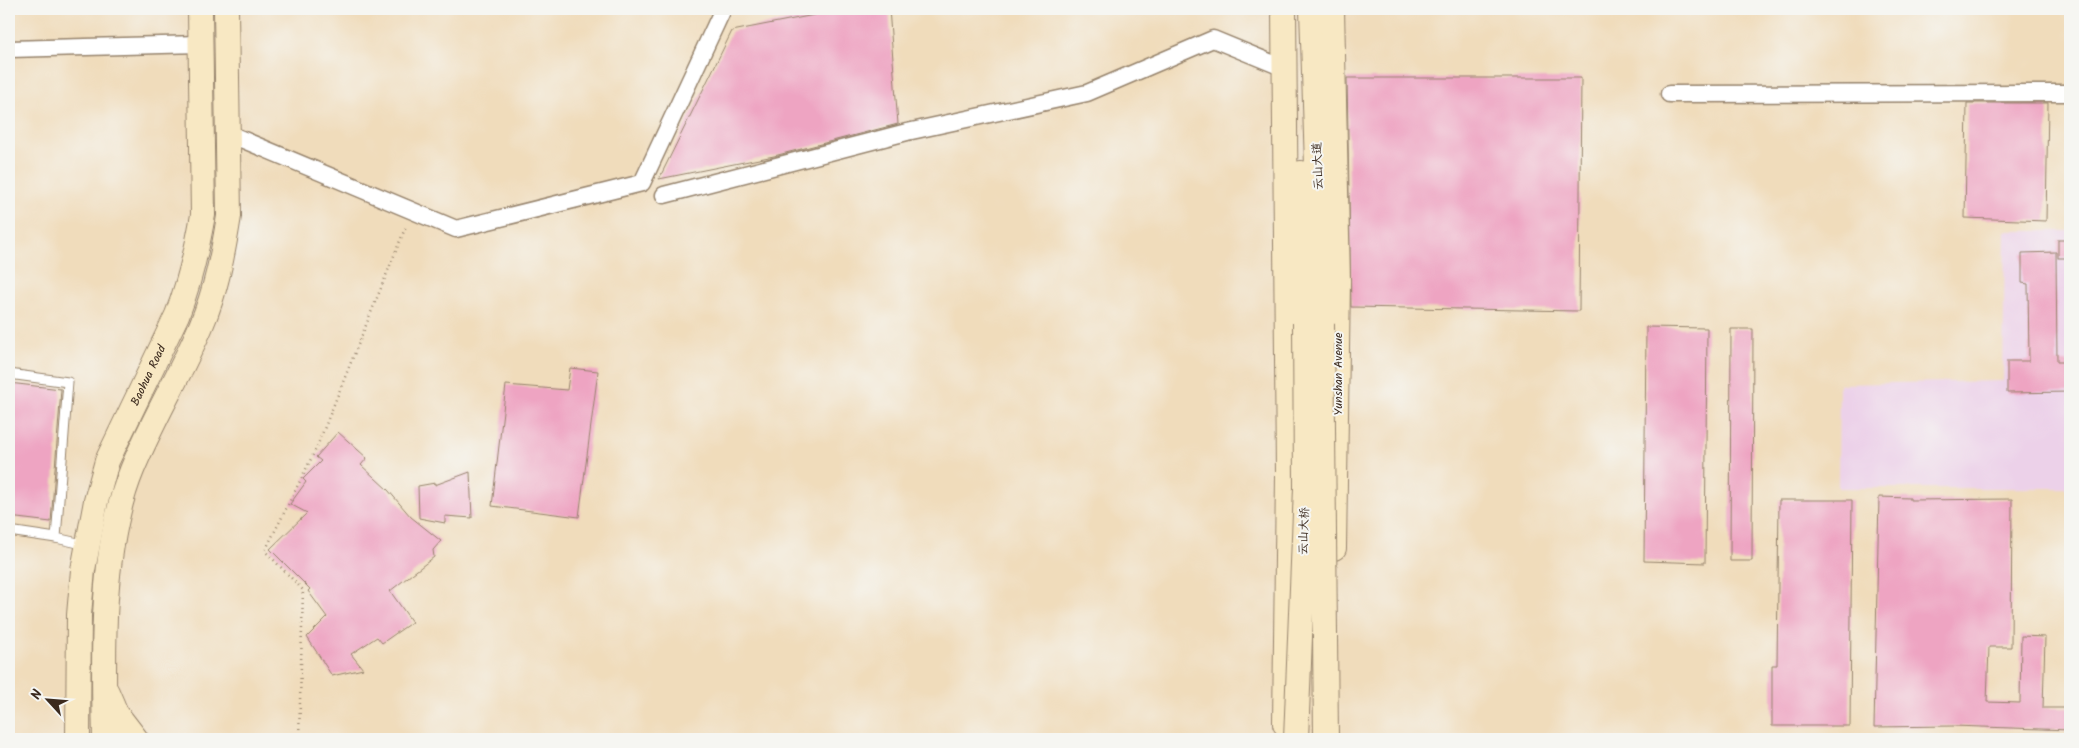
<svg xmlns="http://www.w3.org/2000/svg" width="2079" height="748" font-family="Kalam,'LXGW WenKai TC',sans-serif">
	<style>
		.built { fill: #ecd1e9 }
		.building { fill: #eea4c2 }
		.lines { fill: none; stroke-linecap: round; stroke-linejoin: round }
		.lane-casing { stroke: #96836c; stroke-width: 11 }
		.street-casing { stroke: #96836c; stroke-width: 19 }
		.secondary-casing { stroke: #96836c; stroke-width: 26 }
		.path { stroke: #96836c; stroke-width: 2.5; stroke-dasharray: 1 4; stroke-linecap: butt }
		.lane { stroke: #fff; stroke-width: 9 }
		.street { stroke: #fff; stroke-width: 16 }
		.secondary { stroke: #f8e8c3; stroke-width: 24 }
		.secondary-bridge-casing { stroke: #96836c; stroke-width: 26; stroke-linecap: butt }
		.secondary-bridge { stroke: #f8e8c3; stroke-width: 24 }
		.labels { text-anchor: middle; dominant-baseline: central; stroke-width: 4; stroke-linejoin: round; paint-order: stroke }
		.street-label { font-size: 12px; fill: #3b2a1e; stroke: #f6f6f2 }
	</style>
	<rect width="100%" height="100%" fill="#f6f6f2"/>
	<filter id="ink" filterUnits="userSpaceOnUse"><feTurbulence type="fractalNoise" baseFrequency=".02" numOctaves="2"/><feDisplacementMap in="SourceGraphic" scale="10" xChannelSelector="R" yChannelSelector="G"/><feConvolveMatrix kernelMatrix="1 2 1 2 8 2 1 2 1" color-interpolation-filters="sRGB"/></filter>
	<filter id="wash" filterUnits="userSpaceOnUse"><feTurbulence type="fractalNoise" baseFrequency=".0096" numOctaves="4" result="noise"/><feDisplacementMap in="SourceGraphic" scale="20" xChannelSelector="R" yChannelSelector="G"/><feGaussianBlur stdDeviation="1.12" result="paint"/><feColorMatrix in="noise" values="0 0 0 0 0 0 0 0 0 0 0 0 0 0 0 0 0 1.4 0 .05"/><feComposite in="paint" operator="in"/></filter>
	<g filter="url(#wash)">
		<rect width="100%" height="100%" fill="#f0dcbb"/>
		<!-- built -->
		<path class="built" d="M2005,231H2070V488H1838L1839,384L2003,381Z"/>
		<g id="blocks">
			<!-- building -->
			<g class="building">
				<path d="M845,9H889L898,124L774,156L659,179L732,31Z"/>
				<path d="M1347,78H1581L1579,311L1351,307Z"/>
				<path d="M1967,103H2048L2046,221L1965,218Z"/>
				<rect x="2058" y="240" width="12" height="18"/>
				<path d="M2056,252L2057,362H2070V392L2007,393V361H2029L2028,284L2022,283V253Z"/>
				<path d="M1646,327L1707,328L1705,563L1644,561Z"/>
				<path d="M1731,329H1753L1752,561H1730Z"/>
				<path d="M570,368L598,371L579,517L492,506L506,385L567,390Z"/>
				<path d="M9,383L61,389L51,522L9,517Z"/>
				<path d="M338,432L367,458L361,465L388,490L411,517L441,541L433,550L434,557L390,591L412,622L382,643L377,637L351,654L363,669L332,676L307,637L327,617L308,591L310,589L270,549L307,513L290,504L306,482L303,479L321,461L316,457Z"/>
				<path d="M470,472L472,518L445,516V523L419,518L418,486L435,483V485Z"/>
				<path d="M1879,497L1910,498V500L2012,499L2011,647H1989L1987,702L2020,703L2021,636L2045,637L2043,708H2070V730L1953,726L1874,727Z"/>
				<path d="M1779,500H1852L1850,726H1772V665H1777Z"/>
			</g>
		</g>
	</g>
	<g filter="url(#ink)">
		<use href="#blocks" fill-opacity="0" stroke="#96836c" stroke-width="1"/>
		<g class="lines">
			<defs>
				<g id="lane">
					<path d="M9,374L68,382L56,538L87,545"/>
					<path d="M9,531L56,538"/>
				</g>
				<g id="street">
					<path d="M9,49L200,44"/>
					<path d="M1669,94L2070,93"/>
					<path d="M227,133L456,229L642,183L723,9"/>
					<path d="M664,195L907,132L1087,93L1213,39L1284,68"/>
				</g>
				<g id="secondary">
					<path d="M1284,9L1288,474L1285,724"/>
					<path d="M1312,9L1322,324"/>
					<path d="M1332,9L1338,281L1334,548"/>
					<path d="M1301,173L1305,323"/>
					<path d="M107,692L116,713L136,739"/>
					<path id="s1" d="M78,739L79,615L83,570L96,501L107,461L177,315C190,282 197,249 203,215L200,9"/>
					<path d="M105,739C103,655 100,548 132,470C152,421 180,375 201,326C216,291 223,254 229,216L226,9"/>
				</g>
			</defs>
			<!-- lane casing -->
			<use href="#lane" class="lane-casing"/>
			<!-- street casing -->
			<use href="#street" class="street-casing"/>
			<!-- secondary casing -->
			<use href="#secondary" class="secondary-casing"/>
			<!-- path -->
			<path class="path" d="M299,739L303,590L265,551L316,449L406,226"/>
			<!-- lane -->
			<use href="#lane" class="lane"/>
			<!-- street -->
			<use href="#street" class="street"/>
			<!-- secondary -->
			<use href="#secondary" class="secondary"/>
			<defs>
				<g id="secondary-bridge">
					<path d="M1322,324L1326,739"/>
					<path d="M1296,739L1306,487L1305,323"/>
				</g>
			</defs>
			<!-- secondary-bridge casing -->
			<use href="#secondary-bridge" class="secondary-bridge-casing"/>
			<!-- secondary-bridge -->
			<use href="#secondary-bridge" class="secondary-bridge"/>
		</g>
	</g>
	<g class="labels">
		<!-- street labels -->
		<g class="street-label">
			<text transform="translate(1318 166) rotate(-92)">云山大道</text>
			<text transform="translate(1338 374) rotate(-90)">Yunshan Avenue</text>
			<text stroke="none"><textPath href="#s1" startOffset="376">Baohua Road</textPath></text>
			<text transform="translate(1304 531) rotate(-88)">云山大桥</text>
		</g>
	</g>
	<!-- margin -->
	<rect width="2079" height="748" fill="none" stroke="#f6f6f2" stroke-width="30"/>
	<!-- north arrow -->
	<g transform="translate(48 700) rotate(296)" stroke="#f6f6f2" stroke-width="4" paint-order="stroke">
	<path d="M0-4L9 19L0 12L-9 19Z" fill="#3b2a1e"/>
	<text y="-8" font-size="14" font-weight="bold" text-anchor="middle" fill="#3b2a1e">N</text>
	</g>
</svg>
